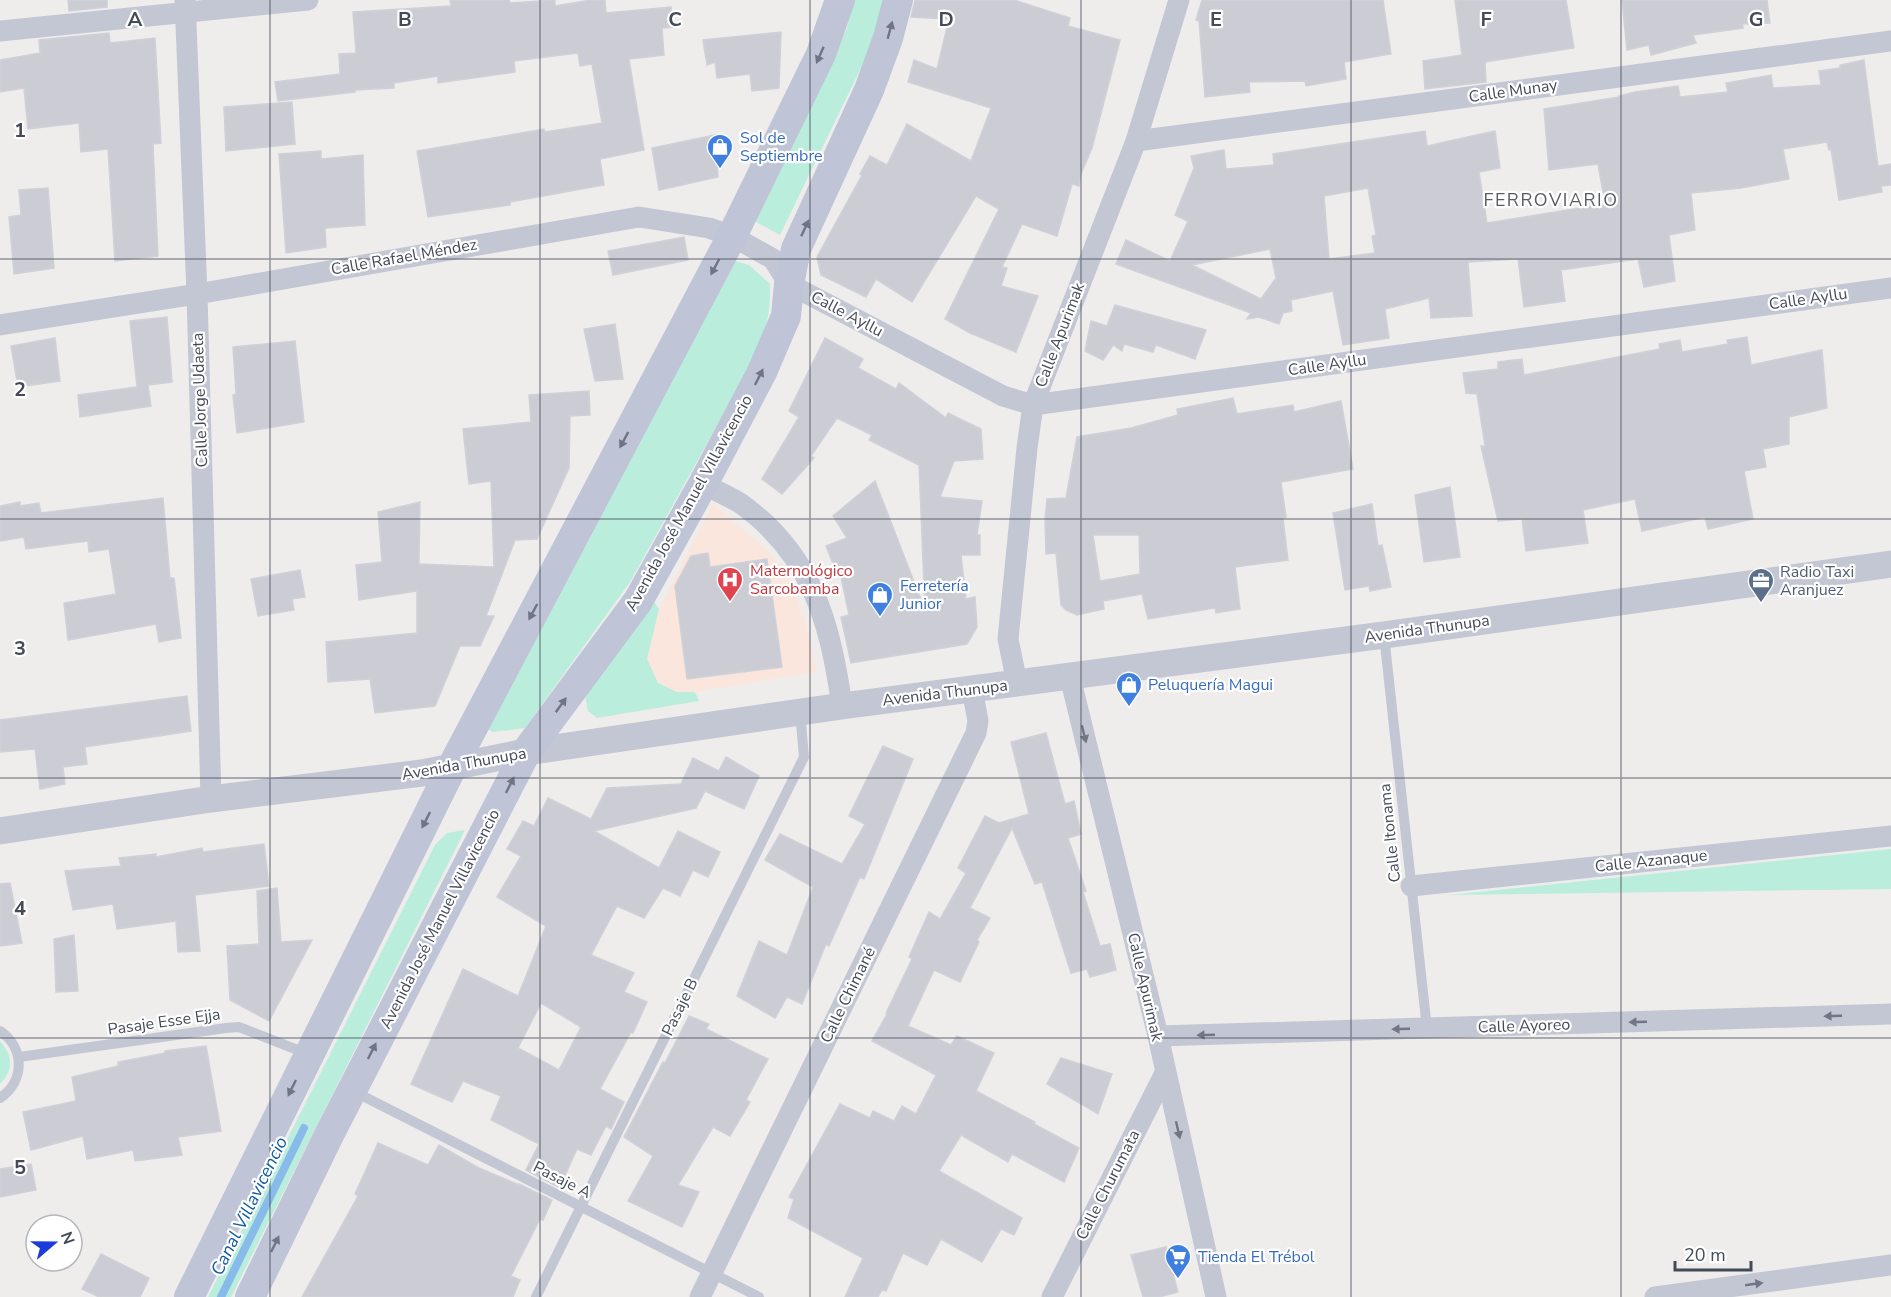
<svg xmlns="http://www.w3.org/2000/svg" width="1891" height="1297" font-family="'Nunito Sans',sans-serif">
	<style>
		.medical { fill: #fae6dc }
		.green { fill: #baeddc }
		.lines { fill: none; stroke-linecap: round; stroke-linejoin: round }
		.stream { stroke: #88bbea; stroke-width: 8 }
		.building { fill: #cccdd4; stroke: #d0d1d8; stroke-width: 1.5; fill-rule: evenodd }
		.service { stroke: #c3c7d4; stroke-width: 10 }
		.minor { stroke: #c3c7d4; stroke-width: 21 }
		.tertiary { stroke: #c3c7d4; stroke-width: 27 }
		.secondary { stroke: #bfc4d6; stroke-width: 30 }
		.oneway { fill: #707585 }
		.oneway2 { fill: #717684 }
		.grid { fill: none; stroke: #454a59; stroke-width: 1.5; stroke-opacity: 0.55 }
		.labels { text-anchor: middle; dominant-baseline: central; stroke-width: 4.5; stroke-linejoin: round; paint-order: stroke }
		.street-label { font-size: 16px; fill: #454a59; stroke: #fff }
		.shop-label { font-size: 16px; fill: #366cbe; stroke: #fff; text-anchor: start }
		.health-label { font-size: 16px; fill: #be3a42; stroke: #fff; text-anchor: start }
		.service-label { font-size: 16px; fill: #4e5e75; stroke: #fff; text-anchor: start }
		.neighbourhood-label { font-size: 18px; letter-spacing: 1.5px; fill: #595b61; stroke: #fff }
		.water-label { font-size: 18px; font-style: italic; fill: #0f5ca3; stroke: #fff }
		.grid-label { font-size: 20px; text-anchor: middle; font-weight: bold; fill: #454a59; stroke: #fff; stroke-width: 4.5; stroke-linejoin: round; paint-order: stroke }
	</style>
	<rect width="100%" height="100%" fill="#efedec"/>
	<!-- medical -->
	<path class="medical" d="M713,504L767,550L785,573L797,597L807,627L817,672L695,692H677L658,683L647,659L659,609Z"/>
	<!-- green -->
	<g class="green">
		<path d="M854,0H883L872,45L780,235L754,221L847,28Z"/>
		<path d="M735,261L749,265L770,284C771,314 766,330 755,357L630,582L525,728L493,732L486,728Z"/>
		<path d="M651,597L659,609L647,659L658,683L677,692H695L699,701L597,718L588,711L585,696Z"/>
		<path d="M465,830L231,1297H208L435,845L447,833Z"/>
		<path d="M1891,849V889L1449,895Z"/>
		<path d="M0,1041C13,1056 14,1069 0,1084Z"/>
	</g>
	<g class="lines">
		<!-- stream -->
		<path class="stream" d="M221,1297L304,1128"/>
	</g>
	<!-- building -->
	<g class="building">
		<path d="M68,0H107V7L69,11Z"/>
		<path d="M450,0H509L510,3L555,0V6L591,0H605L606,13L671,7L672,27L662,28L664,55L629,59L644,150L600,159L604,185L510,202V205L428,217L417,151L544,129L545,132L602,123L592,64L580,66L578,53L514,61L515,72L438,83V76L394,83V88L355,90V92L278,101L275,82L340,74L339,54L356,53L353,12L451,6Z"/>
		<path d="M915,0H1014L1070,18L1068,26L1120,40L1092,148L1081,174L1079,186L1072,184L1057,236L1022,224L1002,267L1007,268L1001,286L1038,296L1016,352L970,333L945,319L999,209L976,196L912,302L876,279L866,297L821,275L817,257L862,175L860,174L870,156L887,165L907,124L971,161L991,108L908,82L914,60L937,69L949,19L911,17Z"/>
		<path d="M1202,0H1383L1391,54L1344,62L1346,79L1306,86L1305,81L1249,82L1250,92L1205,97L1199,21L1196,20Z"/>
		<path d="M1455,0H1566L1574,48L1485,62L1486,82L1425,89L1423,61L1462,55Z"/>
		<path d="M1622,0H1767L1770,23L1742,24L1743,28L1693,35L1696,43L1651,55L1649,45L1627,50Z"/>
		<path d="M781,32L779,88L752,91L750,74L717,78L715,62L707,65L703,40Z"/>
		<path d="M109,33L110,43L155,38L161,143L153,144L158,256L115,261L108,149L81,152L79,123L28,129L24,88L0,92V60L40,53L39,40Z"/>
		<path d="M1864,60L1878,166L1891,164V185L1881,186L1882,192L1839,200L1831,149L1829,150L1827,142L1783,149L1789,179L1741,188L1691,193L1695,230L1669,235L1675,281L1644,287L1638,259L1561,270L1565,301L1524,307L1518,259L1468,262L1472,316L1431,318L1429,298L1385,309L1389,338L1343,345L1333,291L1291,300L1292,311L1283,313L1279,324L1259,317L1247,319L1251,313L1116,264L1126,240L1170,261L1188,221L1175,215L1194,168L1191,156L1224,150L1226,169L1274,165L1273,154L1425,131L1427,146L1495,131L1500,168L1479,172L1487,223L1605,204L1598,164L1549,170L1544,109L1619,97V96L1635,92L1678,86L1680,97L1728,92L1726,83L1771,75L1773,88L1821,85L1819,71L1840,68V65ZM1368,188L1376,235L1372,236L1375,253L1329,259L1324,196ZM1270,249L1276,278L1261,299L1192,265Z"/>
		<path d="M292,102L295,144L226,151L224,107Z"/>
		<path d="M715,135L718,177L659,190L652,148Z"/>
		<path d="M321,151V159L363,155L365,225L325,228L326,247L286,253L279,154Z"/>
		<path d="M48,188L54,268L14,274L9,217L21,215L19,190Z"/>
		<path d="M684,237L688,260L613,275L608,251Z"/>
		<path d="M1115,305L1206,330L1195,359L1156,345L1153,352L1124,344L1122,351L1113,345L1103,360L1085,351L1091,321L1107,326Z"/>
		<path d="M167,317L172,382L148,385L151,406L80,417L78,395L137,387L130,321Z"/>
		<path d="M615,324L623,379L595,381L584,329Z"/>
		<path d="M1747,337L1751,365L1822,350L1827,408L1789,417V444L1763,449L1766,467L1744,471L1753,519L1708,529L1705,517L1642,531L1635,499L1583,510L1588,543L1526,551L1522,519L1498,521L1481,446H1485L1477,394L1466,393L1463,373L1498,369V362L1522,359L1524,375L1660,349L1659,344L1680,340L1682,352L1728,344L1727,340Z"/>
		<path d="M55,338L60,381L18,387L11,346Z"/>
		<path d="M825,338L863,359L858,368L896,389L899,383L946,418L948,413L981,429L983,459L954,461L940,497L982,501L977,535H980V555H961L966,599L975,597L977,627L967,644L851,663L841,617L849,615L839,567L835,569L826,546L847,538L833,516L875,481L925,610L919,465L869,440L872,435L837,418L811,456L814,458L782,494L762,479L799,417L789,411Z"/>
		<path d="M295,341L304,422L237,433L233,395L236,394L233,347Z"/>
		<path d="M589,391L590,415L570,416L569,468L537,539L515,540L486,616H494L480,646H460L435,706L375,713L370,679L328,682L326,642L417,633V591L359,600L356,565L382,562L378,512L420,502L419,564L494,567L491,481L469,484L463,429L531,422L529,395Z"/>
		<path d="M1233,398L1237,414L1293,405L1294,412L1341,401L1353,469L1281,482L1286,517L1283,518L1288,560L1235,567L1240,609L1216,613L1215,608L1148,619L1142,594L1103,601L1104,609L1077,615L1066,610L1061,605L1056,553L1046,554L1045,519L1047,499L1066,498L1077,437L1131,428L1178,415L1177,409ZM1093,535H1139L1140,574L1100,581Z"/>
		<path d="M1450,487L1460,557L1424,562L1415,495Z"/>
		<path d="M163,498L170,578H174L181,638L159,642L156,624L68,640L64,603L116,594L109,549L89,552L88,541L26,549L24,537L0,541V506L20,502V506L39,503L41,513Z"/>
		<path d="M1372,504L1378,546L1382,545L1391,587L1370,591L1369,586L1345,590L1333,513Z"/>
		<path d="M708,553L710,567L767,559L782,667L687,679L675,586L691,556Z"/>
		<path d="M300,570L305,597L292,599L294,610L258,616L251,579Z"/>
		<path d="M187,696L191,731L85,747L87,764L63,767L65,784L40,789L35,749L0,752V720Z"/>
		<path d="M1046,733L1065,804L1074,801L1081,834L1068,838L1086,891L1083,892L1100,946L1110,944L1116,970L1090,977L1087,969L1071,973L1042,882L1035,884L1012,828L970,908L990,918L977,940L979,942L960,982L934,970L908,1026L951,1045L957,1036L994,1053L976,1091L1035,1122L1034,1124L1079,1148L1064,1182L1012,1154L1008,1162L961,1135L939,1171L1022,1218L1014,1235L1001,1229L982,1262L941,1239L927,1265L903,1253L886,1291L882,1290L878,1297H845L863,1258L788,1218L794,1199L789,1197L840,1104L870,1118L873,1111L894,1121L902,1106L916,1114L936,1075L872,1041L887,1014L886,1013L912,959L909,957L929,912L940,919L966,873L958,868L985,816L999,823L1029,814L1011,742Z"/>
		<path d="M883,746L913,759L864,879L860,877L829,946L826,944L802,1004L787,997L775,1018L737,996L759,941L787,955L813,887L765,860L780,834L842,864L865,824L849,816Z"/>
		<path d="M726,757L759,776L744,809L705,791L696,808L594,831L659,868L678,831L720,852L708,877L693,870L680,896L663,888L644,918L617,906L591,955L634,973L624,992L647,1002L633,1033L631,1032L600,1089L624,1102L611,1129L606,1126L591,1155L577,1149L562,1182L560,1181L558,1187L526,1170L539,1144L491,1120L501,1096L463,1081L452,1102L411,1084L463,969L518,996L546,926L497,897L521,856L507,849L523,821L534,826L548,798L591,819L607,788L681,784L693,758L719,771ZM541,1003L581,1027L559,1070L518,1048Z"/>
		<path d="M264,844L269,886L195,895L200,951L178,952L176,921L117,929L113,904L73,910L65,871L121,866L119,858L156,854V857L202,848L203,852Z"/>
		<path d="M10,883L22,943L0,946V884Z"/>
		<path d="M277,888L281,942L312,940L269,1021L230,1000L227,946L259,944L257,891Z"/>
		<path d="M74,935L78,991L56,992L54,939Z"/>
		<path d="M689,1016L709,1024L706,1029L768,1059L746,1100L750,1102L730,1136L713,1127L678,1185L699,1192L682,1227L628,1201L653,1156L624,1137L663,1062L665,1063Z"/>
		<path d="M206,1046L221,1131L178,1137L182,1155L135,1161L133,1150L87,1159L83,1136L31,1150L23,1112L76,1101L72,1077L118,1066V1062L165,1053V1051Z"/>
		<path d="M1061,1058L1112,1074L1098,1114L1047,1084Z"/>
		<path d="M378,1143L428,1165L439,1145L479,1168L519,1185V1184L552,1200L543,1220L540,1219L511,1276L520,1280L513,1297H302L358,1196L355,1194Z"/>
		<path d="M31,1164L36,1190L0,1197V1169Z"/>
		<path d="M1166,1247L1178,1292L1159,1297H1143L1131,1255Z"/>
		<path d="M101,1254L149,1278L140,1297H99L82,1289Z"/>
	</g>
	<g class="lines">
		<!-- service -->
		<g class="service">
			<path d="M1384,635L1427,1029"/>
			<path d="M0,1031C25,1048 25,1081 0,1098"/>
			<path d="M19,1057L226,1028L239,1027L308,1054"/>
			<path d="M355,1092L759,1297"/>
			<path d="M536,1297L804,757L800,712"/>
		</g>
		<!-- minor -->
		<g class="minor">
			<path d="M185,0L197,294L211,799"/>
			<path d="M0,31L308,0"/>
			<path d="M1136,141L1891,41"/>
			<path d="M0,325L197,294L639,217L709,228L732,236L773,259L789,284L1003,396L1033,405L1891,288"/>
			<path d="M703,484C715,490 728,496 740,503C812,554 830,622 842,706"/>
			<path d="M1070,677L1158,1036L1216,1297"/>
			<path d="M1017,683L1008,639L1027,448L1033,405L1136,141L1179,0"/>
			<path d="M1411,886L1891,836"/>
			<path d="M1158,1036L1891,1014"/>
			<path d="M700,1297L976,733L978,721L972,689"/>
			<path d="M1052,1297L1165,1073"/>
			<path d="M1655,1297L1891,1265"/>
		</g>
		<!-- tertiary -->
		<path class="tertiary" d="M0,831L211,799L422,773L526,752L842,706L1384,635L1891,564"/>
		<!-- secondary -->
		<g class="secondary">
			<path d="M189,1297L452,767L732,236L821,54L840,0"/>
			<path d="M250,1297L330,1133L526,752L638,601L703,484L762,372L786,316L789,284L796,249L869,90L888,38L898,0"/>
		</g>
	</g>
	<!-- one-way arrows -->
	<defs><path id="oneway-solid" d="M-6-.8H1V-3.2L6.5 0L1 3.2V.8H-6Z" transform="scale(1.5)"/></defs>
	<g class="oneway">
		<use href="#oneway-solid" transform="translate(890 30) rotate(-75)"/>
		<use href="#oneway-solid" transform="translate(820 55) rotate(114)"/>
		<use href="#oneway-solid" transform="translate(805 228) rotate(-65)"/>
		<use href="#oneway-solid" transform="translate(715 267) rotate(118)"/>
		<use href="#oneway-solid" transform="translate(759 377) rotate(-63)"/>
		<use href="#oneway-solid" transform="translate(624 440) rotate(118)"/>
		<use href="#oneway-solid" transform="translate(533 612) rotate(118)"/>
		<use href="#oneway-solid" transform="translate(561 705) rotate(-54)"/>
		<use href="#oneway-solid" transform="translate(510 785) rotate(-63)"/>
		<use href="#oneway-solid" transform="translate(426 820) rotate(117)"/>
		<use href="#oneway-solid" transform="translate(372 1051) rotate(-63)"/>
		<use href="#oneway-solid" transform="translate(292 1088) rotate(116)"/>
		<use href="#oneway-solid" transform="translate(275 1244) rotate(-64)"/>
	</g>
	<g class="oneway2">
		<use href="#oneway-solid" transform="translate(1084 734) rotate(76)"/>
		<use href="#oneway-solid" transform="translate(1833 1016) rotate(178)"/>
		<use href="#oneway-solid" transform="translate(1638 1022) rotate(178)"/>
		<use href="#oneway-solid" transform="translate(1401 1029) rotate(178)"/>
		<use href="#oneway-solid" transform="translate(1206 1035) rotate(178)"/>
		<use href="#oneway-solid" transform="translate(1178 1130) rotate(77)"/>
		<use href="#oneway-solid" transform="translate(1754 1284) rotate(-8)"/>
	</g>
	<!-- grid -->
	<path class="grid" d="M270,0V1297M540,0V1297M810,0V1297M1081,0V1297M1351,0V1297M1621,0V1297M0,259H1891M0,519H1891M0,778H1891M0,1038H1891"/>
	<!-- icons -->
	<defs>
		<symbol id="shop-pin" viewBox="-11 -11 22 30"><path d="M0 17L-7.5 6A9.5 9.5 0 1 1 7.5 6Z" fill="#3f7fe0" stroke="#fff"/><path d="M-5-2.5h2.3a2.7 3.5 0 0 1 5.4 0H5L5.5 6h-11ZM-1.5-2.5h3a1.5 2.3 0 0 0-3 0Z" fill="#fff"/></symbol>
		<symbol id="hospital-pin" viewBox="-11 -11 22 30"><path d="M0 17L-7.5 6A9.5 9.5 0 1 1 7.5 6Z" fill="#e0444e" stroke="#fff"/><path d="M-5-5h3v3.5h4V-5h3V5h-3V1.5h-4V5h-3Z" fill="#fff"/></symbol>
		<symbol id="office-pin" viewBox="-11 -11 22 30"><path d="M0 17L-7.5 6A9.5 9.5 0 1 1 7.5 6Z" fill="#5c6f8a" stroke="#fff"/><path d="M-6-3h4V-5.5h4V-3h4V5H-6ZM-1-4.5V-3h2v-1.5ZM-6 0V1H6V0Z" fill="#fff"/></symbol>
		<symbol id="supermarket-pin" viewBox="-11 -11 22 30"><path d="M0 17L-7.5 6A9.5 9.5 0 1 1 7.5 6Z" fill="#3f7fe0" stroke="#fff"/><path d="M-6-5.5h2.5l.6 2H6L4.5 2H-2.5L-4.4-4H-6ZM-1.5 3.2a1.3 1.3 0 1 0 .1 0ZM3 3.2a1.3 1.3 0 1 0 .1 0Z" fill="#fff"/></symbol>
	</defs>
	<g fill-rule="evenodd">
		<use href="#shop-pin" x="705" y="132" width="30" height="40"/>
		<use href="#hospital-pin" x="715" y="565" width="30" height="40"/>
		<use href="#office-pin" x="1746" y="566" width="30" height="40"/>
		<use href="#shop-pin" x="865" y="580" width="30" height="40"/>
		<use href="#shop-pin" x="1114" y="670" width="30" height="40"/>
		<use href="#supermarket-pin" x="1163" y="1242" width="30" height="40"/>
	</g>
	<g class="labels">
		<!-- street labels -->
		<g class="street-label">
			<text transform="translate(1513 91) rotate(-8)">Calle Munay</text>
			<text transform="translate(404 257) rotate(-10)">Calle Rafael Méndez</text>
			<text transform="translate(1808 299) rotate(-8)">Calle Ayllu</text>
			<text transform="translate(847 314) rotate(28)">Calle Ayllu</text>
			<text transform="translate(1060 335) rotate(-69)">Calle Apurimak</text>
			<text transform="translate(1327 365) rotate(-8)">Calle Ayllu</text>
			<text transform="translate(200 400) rotate(-92)">Calle Jorge Udaeta</text>
			<text transform="translate(689 503) rotate(-61)">Avenida José Manuel Villavicencio</text>
			<text transform="translate(1427 629) rotate(-8)">Avenida Thunupa</text>
			<text transform="translate(945 693) rotate(-7)">Avenida Thunupa</text>
			<text transform="translate(464 764) rotate(-10)">Avenida Thunupa</text>
			<text transform="translate(1390 833) rotate(-96)">Calle Itonama</text>
			<text transform="translate(1651 861) rotate(-6)">Calle Azanaque</text>
			<text transform="translate(440 919) rotate(-63)">Avenida José Manuel Villavicencio</text>
			<text transform="translate(1145 987) rotate(77)">Calle Apurimak</text>
			<text transform="translate(848 995) rotate(-64)">Calle Chimané</text>
			<text transform="translate(680 1007) rotate(-64)">Pasaje B</text>
			<text transform="translate(164 1022) rotate(-8)">Pasaje Esse Ejja</text>
			<text transform="translate(1524 1026) rotate(-2)">Calle Ayoreo</text>
			<text transform="translate(562 1180) rotate(27)">Pasaje A</text>
			<text transform="translate(1108 1185) rotate(-63)">Calle Churumata</text>
		</g>
		<!-- shop labels -->
		<g class="shop-label">
			<text x="740" y="138">Sol de<tspan x="740" dy="18">Septiembre</tspan></text>
			<text x="900" y="586">Ferretería<tspan x="900" dy="18">Junior</tspan></text>
			<text x="1148" y="685">Peluquería Magui</text>
			<text x="1198" y="1257">Tienda El Trébol</text>
		</g>
		<!-- health labels -->
		<g class="health-label">
			<text x="750" y="571">Maternológico<tspan x="750" dy="18">Sarcobamba</tspan></text>
		</g>
		<!-- service labels -->
		<g class="service-label">
			<text x="1780" y="572">Radio Taxi<tspan x="1780" dy="18">Aranjuez</tspan></text>
		</g>
		<!-- neighbourhood labels -->
		<g class="neighbourhood-label">
			<text x="1551" y="200">FERROVIARIO</text>
		</g>
		<!-- water labels -->
		<g class="water-label">
			<text transform="translate(249 1206) rotate(-64)">Canal Villavicencio</text>
		</g>
	</g>
	<g class="grid-label">
		<text x="135" y="26">A</text>
		<text x="405" y="26">B</text>
		<text x="675" y="26">C</text>
		<text x="946" y="26">D</text>
		<text x="1216" y="26">E</text>
		<text x="1486" y="26">F</text>
		<text x="1756" y="26">G</text>
		<text x="20" y="137">1</text>
		<text x="20" y="396">2</text>
		<text x="20" y="655">3</text>
		<text x="20" y="915">4</text>
		<text x="20" y="1174">5</text>
	</g>
	<!-- north arrow -->
	<g transform="translate(54 1243) rotate(70)"><circle r="28" fill="#ffffff" stroke="#b5b7bd" stroke-width="1.5"/>
	<path d="M0-4.5L10 22L0 15L-10 22Z" fill="#1c3cda"/>
	<text y="-9" font-size="16" font-weight="bold" text-anchor="middle" fill="#454a59">N</text>
	</g>
	<!-- scale -->
	<path d="M1675 1261v9h76v-9" fill="none" stroke="#454a59" stroke-width="3"/>
	<text x="1684" y="1261" font-size="18" fill="#454a59" stroke="#ffffff" stroke-width="4.5" paint-order="stroke">20 m</text>
</svg>
